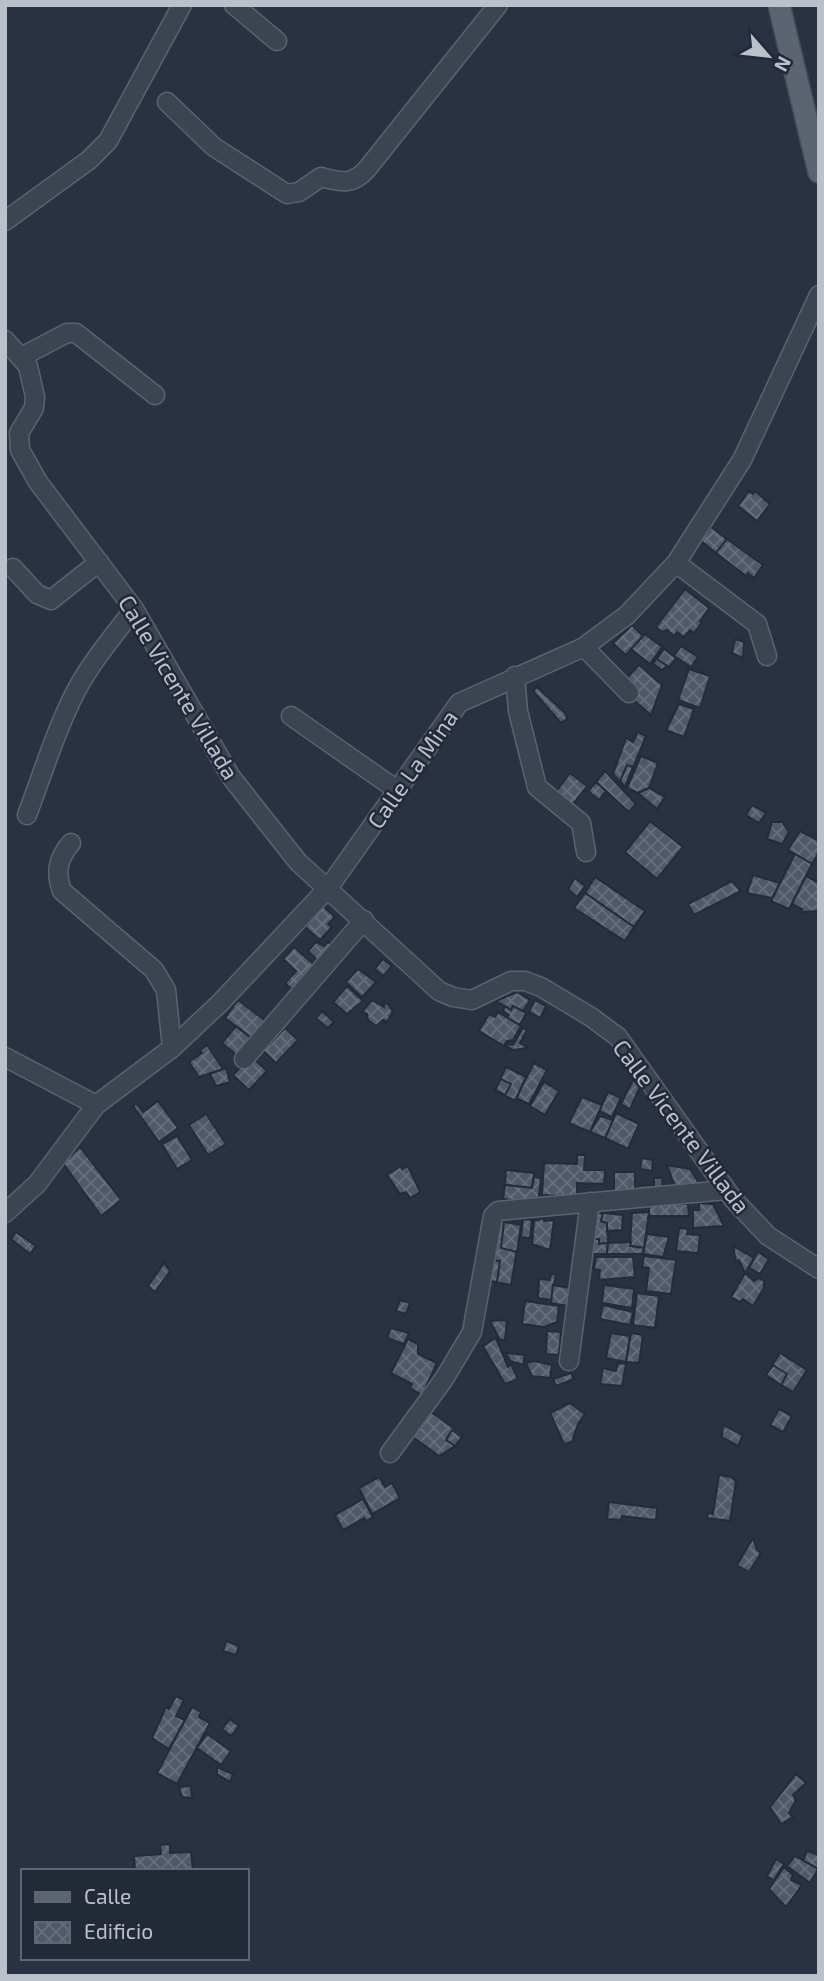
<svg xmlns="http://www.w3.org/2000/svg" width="824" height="1981" font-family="'Exo 2',sans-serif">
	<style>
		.building { fill: url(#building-cross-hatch); stroke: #242b39; stroke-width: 2 }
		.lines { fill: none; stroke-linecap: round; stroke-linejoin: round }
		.minor-casing { stroke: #5c626f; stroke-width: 21 }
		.major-casing { stroke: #474d5b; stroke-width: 24 }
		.minor { stroke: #3d4451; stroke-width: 18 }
		.major { stroke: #5c6371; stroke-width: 21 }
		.labels { text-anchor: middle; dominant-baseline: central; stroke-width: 5; stroke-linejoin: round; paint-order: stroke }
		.street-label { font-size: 23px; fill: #bbc0cb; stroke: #222937 }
	</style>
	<defs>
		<pattern id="building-cross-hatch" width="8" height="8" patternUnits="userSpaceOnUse" patternTransform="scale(1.75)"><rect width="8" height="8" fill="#50596a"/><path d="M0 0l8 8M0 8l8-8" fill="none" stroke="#676f7e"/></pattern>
	</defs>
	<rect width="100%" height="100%" fill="#293242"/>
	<!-- building -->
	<g class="building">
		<path d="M749,491L753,494L755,491L770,504L757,521L738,506Z"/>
		<path d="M711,527L727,539L716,553L701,541Z"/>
		<path d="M727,539L763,565L754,578L748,573L746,576L716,553Z"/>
		<path d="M685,589L709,608L700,621L702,622L694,633L690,630L684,637L677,632L674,636L667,630L662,632L656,627Z"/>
		<path d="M632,625L643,636L626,655L613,643Z"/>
		<path d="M645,634L662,647L650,664L631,649Z"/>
		<path d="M735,639L744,642L743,658L732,653Z"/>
		<path d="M681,646L698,657L691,667L674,656Z"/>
		<path d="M664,649L676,658L662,670L653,664Z"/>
		<path d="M664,649L676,658L669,667L657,659Z"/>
		<path d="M639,665L662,685L651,715L629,696L625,680Z"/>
		<path d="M689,669L710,676L700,708L678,700Z"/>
		<path d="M537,687L566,714L567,719L561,723L533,691Z"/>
		<path d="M679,704L694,709L684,737L666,730Z"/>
		<path d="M638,732L646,736L625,787L613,774L626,738L633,742Z"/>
		<path d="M641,756L658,763L649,788L638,793L627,788Z"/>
		<path d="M627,765L633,767L625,787L620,781Z"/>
		<path d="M605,771L636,804L629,812L596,782Z"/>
		<path d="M570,773L587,786L570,808L553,796Z"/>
		<path d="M596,782L606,791L599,800L588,791Z"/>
		<path d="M649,788L665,797L657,809L638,793Z"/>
		<path d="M752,805L766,813L759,823L746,815Z"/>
		<path d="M650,821L683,847L657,879L625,852Z"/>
		<path d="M772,822H782L789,832L782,844L767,839Z"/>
		<path d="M800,831L819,841V852L812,864L788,850Z"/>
		<path d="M795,854L812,864L789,909L771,901Z"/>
		<path d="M753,875L780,883L772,898L747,893Z"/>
		<path d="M806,876L819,883V911L802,912V909L792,904Z"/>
		<path d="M595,877L645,911L634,927L585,893Z"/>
		<path d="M575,878L585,886L577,897L568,889Z"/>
		<path d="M732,881L741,891L694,915L688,904Z"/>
		<path d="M585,893L634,927L625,941L574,908Z"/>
		<path d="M323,906L335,917L328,924L332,927L320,940L305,927Z"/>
		<path d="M316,942L324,946L328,942L334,946L321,964L308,951Z"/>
		<path d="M294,947L318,968L296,993L285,983L296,971L283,959Z"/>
		<path d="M383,959L392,966L383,976L375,969Z"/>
		<path d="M358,969L376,982L362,997L346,982Z"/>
		<path d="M347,986L363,1001L347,1014L333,1002Z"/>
		<path d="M517,992L530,1000L523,1011L513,1006L511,1010L496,1001Z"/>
		<path d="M238,1000L267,1022L253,1039L225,1018Z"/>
		<path d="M372,1000L384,1007V1003L388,1004L391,1009L393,1011L387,1022L383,1020L376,1026L368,1020L367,1014L362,1012Z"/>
		<path d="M535,1000L546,1006L540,1018L529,1012Z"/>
		<path d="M505,1006L511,1010L513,1006L526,1013L520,1025L507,1018L509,1015L503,1011Z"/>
		<path d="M322,1011L334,1022L328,1028L316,1018Z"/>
		<path d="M498,1012L521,1026L513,1040L507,1041L504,1046L479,1031L489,1014L495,1017Z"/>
		<path d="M236,1026L252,1039L238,1056L222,1043Z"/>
		<path d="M285,1028L298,1040L276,1063L258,1046L264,1040L269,1045Z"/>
		<path d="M523,1028L527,1030L520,1043L528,1048L513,1050L508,1047L506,1044L513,1045Z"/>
		<path d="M207,1045L223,1069L199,1077L189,1062L202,1053L200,1050Z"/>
		<path d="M251,1056L267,1071L249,1090L233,1075Z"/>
		<path d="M534,1063L547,1070L529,1104L516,1098Z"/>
		<path d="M506,1067L526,1077L515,1101L495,1090Z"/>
		<path d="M226,1068L230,1082L216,1086L210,1074Z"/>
		<path d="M501,1079L511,1084L505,1095L495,1090Z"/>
		<path d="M633,1080L640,1087L630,1109L621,1104Z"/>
		<path d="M544,1082L559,1091L545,1115L530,1106Z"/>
		<path d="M608,1092L621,1098L612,1117L599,1111Z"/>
		<path d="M582,1097L602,1105L590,1132L569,1123Z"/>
		<path d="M158,1101L178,1128L159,1142L133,1106L136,1103L143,1112Z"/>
		<path d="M616,1113L639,1124L628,1149L605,1138Z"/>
		<path d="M206,1114L226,1144L208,1155L189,1125Z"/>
		<path d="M600,1116L613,1120L605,1138L590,1132Z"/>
		<path d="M177,1136L192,1160L177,1169L162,1144Z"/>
		<path d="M80,1147L121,1200L101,1216L63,1163Z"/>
		<path d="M577,1155H585L584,1170H605L604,1184L577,1183V1197L542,1195L544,1163L577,1164Z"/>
		<path d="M642,1158L653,1160L652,1171L640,1169Z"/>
		<path d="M667,1165L690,1169L702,1188L676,1189Z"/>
		<path d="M401,1166L402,1169L408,1166L420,1192L410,1198L406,1192L400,1194L387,1175Z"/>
		<path d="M506,1170L534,1173L532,1188L505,1185Z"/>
		<rect x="614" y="1172" width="21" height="23"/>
		<path d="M534,1177L541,1178L538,1203L503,1199L505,1185L532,1188Z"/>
		<path d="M654,1178H662L663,1192L638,1193V1186L654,1185Z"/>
		<path d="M699,1203L713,1204L724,1226L693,1228V1210H699Z"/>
		<path d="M649,1204H688L689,1216H649Z"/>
		<path d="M649,1212L644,1248L630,1246L632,1213Z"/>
		<path d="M591,1213H603L601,1221L607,1223L608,1243L599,1244V1239H588Z"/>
		<path d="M603,1213L623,1215L622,1230L607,1231V1223L601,1221Z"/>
		<path d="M544,1218V1221L554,1220L550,1250L532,1244L534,1221Z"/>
		<path d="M523,1219L532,1220L530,1238L521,1237Z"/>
		<path d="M498,1221L521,1225L511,1285L488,1281Z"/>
		<path d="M504,1222L521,1225L517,1252L501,1248Z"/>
		<path d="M679,1228L688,1229L687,1234L700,1235L698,1253L676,1251Z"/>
		<path d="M16,1232L36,1246L30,1254L11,1239Z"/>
		<path d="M647,1234L669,1237L663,1257L643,1254Z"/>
		<path d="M588,1239H599V1244L608,1243L607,1254H587Z"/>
		<path d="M631,1242L630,1246L644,1248L643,1254H607L608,1243Z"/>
		<path d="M733,1246L754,1258L745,1273L739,1260L736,1262Z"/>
		<path d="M758,1252L769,1259L760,1274L749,1268Z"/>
		<path d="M644,1256L676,1260L671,1294L646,1291L649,1268L642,1267Z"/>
		<path d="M596,1257H633L635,1277L599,1280L600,1270L594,1269Z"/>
		<path d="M491,1260L500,1261L497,1282L488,1281Z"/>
		<path d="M164,1263L170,1271L155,1292L148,1286Z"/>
		<path d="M745,1273L754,1281L759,1278L764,1281V1288L753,1306L743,1299L740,1302L731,1297Z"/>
		<path d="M551,1274H556L551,1300L538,1298L539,1279L550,1280Z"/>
		<path d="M553,1285L570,1288L568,1306L551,1303Z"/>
		<path d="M604,1285L634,1289L632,1308L602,1303Z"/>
		<path d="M637,1293L659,1296L655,1328L633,1325Z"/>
		<path d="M400,1300L410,1303L406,1314L396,1311Z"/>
		<path d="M525,1301L559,1306L557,1322L544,1327L522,1324Z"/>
		<path d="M603,1305L633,1312L630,1325L600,1319Z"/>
		<path d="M507,1320L505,1340H500L490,1321Z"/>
		<path d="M391,1328L409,1333L404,1344L387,1338Z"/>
		<path d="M547,1331L561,1332L559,1355L546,1354Z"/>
		<path d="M611,1333L630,1336L626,1362L606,1358Z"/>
		<path d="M631,1333L643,1335L639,1363L626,1362Z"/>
		<path d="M496,1338L508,1367L511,1364L518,1379L505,1384L483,1346Z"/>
		<path d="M408,1339L418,1344V1354L437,1363L422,1395L410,1388L412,1384L391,1373Z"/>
		<path d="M506,1353L525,1355L523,1365L510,1361Z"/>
		<path d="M780,1353L807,1370L793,1392L766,1375Z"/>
		<path d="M534,1361L552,1365L550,1378L532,1376L526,1363Z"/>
		<path d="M618,1363L626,1364L622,1386L600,1384L603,1368L616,1371Z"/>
		<path d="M773,1365L787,1374L781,1385L766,1375Z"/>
		<path d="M571,1373L574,1379L556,1386L553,1379Z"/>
		<path d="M570,1403L585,1414L578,1424L572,1442L564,1444L550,1413Z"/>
		<path d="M779,1409L792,1416L783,1432L770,1425Z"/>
		<path d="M431,1412L463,1435L455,1446L439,1456L413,1437Z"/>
		<path d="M723,1425L743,1435L738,1446L722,1437Z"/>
		<path d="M452,1430L462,1437L455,1446L446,1440Z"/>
		<path d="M719,1475L731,1477L736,1481L730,1521L707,1518L708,1513L713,1514Z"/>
		<path d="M379,1477L385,1487L392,1483L400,1498L372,1514L359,1488Z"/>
		<path d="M363,1499L373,1517L366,1521L364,1518L343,1530L335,1515Z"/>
		<path d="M609,1502L657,1508L656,1520L622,1516L621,1520L607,1519Z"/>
		<path d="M753,1538L757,1550L761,1553L749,1572L737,1565Z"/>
		<path d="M226,1641L239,1646L236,1655L223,1651Z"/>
		<path d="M176,1696L184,1700L176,1716L185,1720L169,1749L152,1738L166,1707L169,1709Z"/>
		<path d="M192,1707L201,1712L199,1717L210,1723L177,1784L157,1773Z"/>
		<path d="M230,1719L239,1726L231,1736L222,1729Z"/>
		<path d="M207,1734L231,1751L221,1765L197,1748Z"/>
		<path d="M217,1767L233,1774L230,1782L217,1774Z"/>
		<path d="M796,1774L806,1783L793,1795L796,1800L789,1813L793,1817L781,1824L770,1807Z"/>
		<path d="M191,1786L192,1798L182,1797L179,1787Z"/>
		<path d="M170,1844V1853L191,1852L193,1871H135L134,1856L161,1854L160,1845Z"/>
		<path d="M807,1851L819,1855V1869L803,1861Z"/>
		<path d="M795,1856L818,1869L810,1883L787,1866Z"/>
		<path d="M776,1859L784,1864L774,1880L767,1876Z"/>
		<path d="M784,1867L793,1875L791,1880L802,1885L786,1907L769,1889Z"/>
	</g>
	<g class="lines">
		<defs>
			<g id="minor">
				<path d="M234,5L277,41"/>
				<path d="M167,102L214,147L287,194L299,192L321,177C341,182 352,186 367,169L498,5"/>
				<path d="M5,221L89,160L108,141L182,5"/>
				<path d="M5,340L28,366L35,397L34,408L19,433L20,450L38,482L134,609L231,777L298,862L439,991L453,997L472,1000L511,981H525L541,987L591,1017L618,1037L733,1199L768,1236L819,1269"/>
				<path d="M23,356L67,333H76L155,395"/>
				<path d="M676,563L757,624L767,656"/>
				<path d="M13,568L37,594L51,600L99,562"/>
				<path d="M584,647L629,693"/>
				<path d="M515,676L518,711L537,787L581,823L586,852"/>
				<path d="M291,716L397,790"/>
				<path d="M27,815C43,773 56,729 77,689C93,660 114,635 134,609"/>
				<path d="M71,843C58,858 55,872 62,891L154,970L166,990L172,1048"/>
				<path d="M5,1057L96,1105"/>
				<path d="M244,1059L364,920"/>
				<path d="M5,1213L37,1184L96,1105L172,1048L220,1003L329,887L459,703L584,647L627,615L676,563L742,460L819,295"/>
				<path d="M569,1361L590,1202"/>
				<path d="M390,1453L444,1379L472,1332L493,1216L498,1211L726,1190"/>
			</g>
			<path id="major" d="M779,5L819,172"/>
		</defs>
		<!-- minor casing -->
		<use href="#minor" class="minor-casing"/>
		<!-- major casing -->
		<use href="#major" class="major-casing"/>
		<!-- minor -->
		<use href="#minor" class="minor"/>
		<!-- major -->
		<use href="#major" class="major"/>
	</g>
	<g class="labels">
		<!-- street labels -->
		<g class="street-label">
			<text transform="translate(179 687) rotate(59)">Calle Vicente Villada</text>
			<text transform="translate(412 769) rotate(-55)">Calle La Mina</text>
			<text transform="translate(682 1126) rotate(53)">Calle Vicente Villada</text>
		</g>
	</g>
	<!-- border -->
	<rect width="824" height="1981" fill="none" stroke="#bbc0cb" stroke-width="14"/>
	<!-- legend -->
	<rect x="21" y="1869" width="228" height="91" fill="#222937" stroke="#5f6572" stroke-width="2"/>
	<rect x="35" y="1892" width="35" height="10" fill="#5c6371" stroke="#5f6572" stroke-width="2"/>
	<text x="84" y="1904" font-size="21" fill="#bbc0cb">Calle</text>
	<rect x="35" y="1922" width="35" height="21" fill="url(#building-cross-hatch)" stroke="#5f6572" stroke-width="2"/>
	<text x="84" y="1939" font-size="21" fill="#bbc0cb">Edificio</text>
	<!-- north arrow -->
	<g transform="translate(768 56) rotate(118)" stroke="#222937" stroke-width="5" paint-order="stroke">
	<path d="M0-5L12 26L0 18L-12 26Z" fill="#bbc0cb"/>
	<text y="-10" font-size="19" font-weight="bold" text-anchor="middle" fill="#bbc0cb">N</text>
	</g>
</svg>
